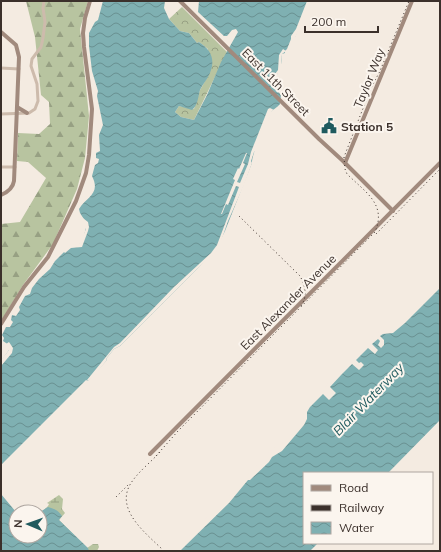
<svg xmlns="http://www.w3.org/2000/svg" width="441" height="552" font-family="Mulish,sans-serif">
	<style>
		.forest { fill: url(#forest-firs) }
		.wetland { fill: url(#wetland-marsh) }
		.park { fill: url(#park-crowns) }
		.water { fill: url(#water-waves) }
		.pier { fill: #f4ebe1 }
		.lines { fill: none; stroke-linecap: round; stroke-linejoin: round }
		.street { stroke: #cdbbac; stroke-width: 3 }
		.secondary { stroke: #a18a7d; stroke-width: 4 }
		.rail { stroke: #3b302b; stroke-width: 1; stroke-dasharray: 1 3; stroke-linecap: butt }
		.labels { text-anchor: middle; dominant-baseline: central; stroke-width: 4; stroke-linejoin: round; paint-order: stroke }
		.street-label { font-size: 12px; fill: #3b302b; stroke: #fbf5ee }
		.poi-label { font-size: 12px; font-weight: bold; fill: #3b302b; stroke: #fbf5ee; text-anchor: start }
		.water-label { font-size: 13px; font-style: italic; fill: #1f5a5e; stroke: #fbf5ee }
	</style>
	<defs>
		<pattern id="forest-firs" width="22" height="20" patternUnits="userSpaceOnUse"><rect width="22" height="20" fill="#b8c4a0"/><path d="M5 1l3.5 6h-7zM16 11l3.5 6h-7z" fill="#97a083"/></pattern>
		<pattern id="wetland-marsh" width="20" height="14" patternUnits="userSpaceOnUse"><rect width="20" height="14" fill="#b8c4a0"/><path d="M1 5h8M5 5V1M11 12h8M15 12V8" fill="none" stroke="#97a083"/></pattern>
		<pattern id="park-crowns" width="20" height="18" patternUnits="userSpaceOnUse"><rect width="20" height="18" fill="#b8c4a0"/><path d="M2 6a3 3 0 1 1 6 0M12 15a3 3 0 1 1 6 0" fill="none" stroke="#97a083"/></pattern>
		<pattern id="water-waves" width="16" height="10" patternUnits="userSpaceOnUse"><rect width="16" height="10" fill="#7fb0b2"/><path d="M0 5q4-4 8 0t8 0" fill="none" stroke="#699091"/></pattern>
	</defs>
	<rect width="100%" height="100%" fill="#f4ebe1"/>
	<!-- forest -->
	<path class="forest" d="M26,1H88L80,29L89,116L85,158L77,189L53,244L23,285L1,321V224L20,222L46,178L28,162L17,161L18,133L39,134L50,124L49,102L41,95L35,37Z"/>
	<!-- wetland -->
	<path class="wetland" d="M59,495L63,499L62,509L65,513L59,520L87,548L93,544H98L99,547L97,551H52L40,536V514L48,506L49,504L47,503Z"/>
	<!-- park -->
	<path class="park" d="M182,7L227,52L194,120L181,117L175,112L179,106L194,109L200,90L208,76V49L199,42L197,43L189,33L180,31L169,19Z"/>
	<!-- water -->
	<g class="water">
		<path d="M103,1H165L164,8L169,19L180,31L189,33L197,43L199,42C213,51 216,62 208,77C206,81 202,85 200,90C198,97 198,105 192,110L179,106L175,112L181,117L194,120L207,95L221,62L238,32L236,29L232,30L227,36H224L198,12L199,1H310L295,37L291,39L287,49L285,51V53L282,54C282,58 282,63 280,67C276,82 267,78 281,95L280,104C277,108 273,109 270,113C266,118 251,157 252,163L225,231L215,251L120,346L114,349L106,359L107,360L88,381L86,380L1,465V361L9,350V345L3,341L4,338L2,335L6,327H10L13,322L11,320L12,315L16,316L20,310L19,307L25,296L30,294L32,288L39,279L50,269L55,261L69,247L82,243L87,224L80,213L79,209C87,196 101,194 92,176L95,165L98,163L99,159L96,158V153L100,151L99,135L103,125L97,96L98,91L92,71L89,46V33L95,22L98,20Z"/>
		<path d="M440,283V420L388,473H304V543H318L310,551H175L280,448L304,420V411L379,333L394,329Z"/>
		<path d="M1,494L16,512V536H40V512L48,507C55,509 58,510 62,516L59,520L88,548L89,551H1Z"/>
	</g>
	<!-- pier -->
	<g class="pier">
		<path d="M307,1H312L295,38L293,39H291V36L296,29Z"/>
		<path d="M283,49L286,51L282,54L281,68L279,72L274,79L275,86L282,95L273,87L271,82V79L278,70L279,55Z"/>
		<path d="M270,108L274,110L272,111L256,150L254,152L251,161L252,163L244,185L228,221L218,250L197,269L120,346L114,349L106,359L107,360L93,377L88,381L87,380L114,347L120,343L174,287L211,253L217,245L239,187L236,186L228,205L226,204L222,214H221L235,180L233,179L238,168L239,169L246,153H247L243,163L245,164L237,182L240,183L248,164L251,152L268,109Z"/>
		<path d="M79,215L88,222L89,227L88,231L82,247L71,248L65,253L63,251L68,246L80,243L86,229L85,225Z"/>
		<path d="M440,281V288L405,323L393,333L383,334L380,336L384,340V345L381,348L378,345L380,341L378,339L372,344L378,350L375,354L368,348L356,360L359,363L361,362L364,365L359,370L352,364L342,374L330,387L336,393L329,400L323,394L310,407L307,412V419L304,425L282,451L272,457L269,462L250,480H248L229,503L180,551H173L222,503L268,453L274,448L279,447L286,439L288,434L303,419L304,409L312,399L354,358L376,333L386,329L393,328Z"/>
		<path d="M9,342L13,348L12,353L1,366V360L9,350V347L6,344Z"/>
	</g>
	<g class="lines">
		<!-- street -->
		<g class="street">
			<path d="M1,68L19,69"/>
			<path d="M1,114L29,113L35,109L38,101L37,84L31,66L32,59L41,47L43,38L45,22L43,8L44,1"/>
			<path d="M1,167H15"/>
		</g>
		<!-- secondary -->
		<g class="secondary">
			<path d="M180,1L319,139L343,161L393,211"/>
			<path d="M1,32L16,45L19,57L14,181C13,188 8,192 1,195"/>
			<path d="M17,107L27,113"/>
			<path d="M345,163L412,1"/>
			<path d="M1,324L24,287L48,257L76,201L86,173L89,155L92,109L84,47L83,33L85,18L90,1"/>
			<path d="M150,454L440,163"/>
		</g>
		<!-- rail -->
		<g class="rail">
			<path d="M239,216L300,276C305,285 308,296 301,306"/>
			<path d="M376,234L440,169"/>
			<path d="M160,452C151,462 139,471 131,483C114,510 147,534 164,551"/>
			<path d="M156,456L178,431L375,232C387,204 365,192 347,174L345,169L344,157L371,88L380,71L409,1"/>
			<path d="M116,497L129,484"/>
		</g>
	</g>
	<!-- icons -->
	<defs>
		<symbol id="civic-bare" viewBox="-9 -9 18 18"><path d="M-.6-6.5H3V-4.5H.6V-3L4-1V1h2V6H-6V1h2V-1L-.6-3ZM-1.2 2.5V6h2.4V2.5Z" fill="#1f5a5e" stroke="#fbf5ee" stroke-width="2.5" paint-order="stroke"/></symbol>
	</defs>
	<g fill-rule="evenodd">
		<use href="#civic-bare" x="318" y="115" width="22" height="22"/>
	</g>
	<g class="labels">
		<!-- street labels -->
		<g class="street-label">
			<text transform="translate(369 78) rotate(-68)">Taylor Way</text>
			<text transform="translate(276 82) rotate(45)">East 11th Street</text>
			<text transform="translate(288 302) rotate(-45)">East Alexander Avenue</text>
		</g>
		<!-- poi labels -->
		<g class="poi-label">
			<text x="341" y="126">Station 5</text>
		</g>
		<!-- water labels -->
		<g class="water-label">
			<text transform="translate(368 399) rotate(-46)">Blair Waterway</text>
		</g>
	</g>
	<!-- border -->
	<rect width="441" height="552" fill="none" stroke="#3b302b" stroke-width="4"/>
	<!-- legend -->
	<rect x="303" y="472" width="130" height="72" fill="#fbf5ee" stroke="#aea6a0"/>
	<rect x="311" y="485" width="20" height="6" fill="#a18a7d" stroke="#aea6a0"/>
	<text x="339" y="492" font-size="12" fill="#3b302b">Road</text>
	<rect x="311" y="505" width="20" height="6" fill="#3b302b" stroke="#aea6a0"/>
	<text x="339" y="512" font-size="12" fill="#3b302b">Railway</text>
	<rect x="311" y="522" width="20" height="12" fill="url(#water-waves)" stroke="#aea6a0"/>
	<text x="339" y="532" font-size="12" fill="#3b302b">Water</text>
	<!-- north arrow -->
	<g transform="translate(28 524) rotate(272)"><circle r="19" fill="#fbf5ee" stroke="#aea6a0"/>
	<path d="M0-3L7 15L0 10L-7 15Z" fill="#1f5a5e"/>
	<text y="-6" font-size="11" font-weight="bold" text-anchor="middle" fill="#3b302b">N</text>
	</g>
	<!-- scale -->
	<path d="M305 26v6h73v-6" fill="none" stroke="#3b302b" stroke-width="2"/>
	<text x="311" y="26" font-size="12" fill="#3b302b" stroke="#fbf5ee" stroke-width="3" paint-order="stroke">200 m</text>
</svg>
